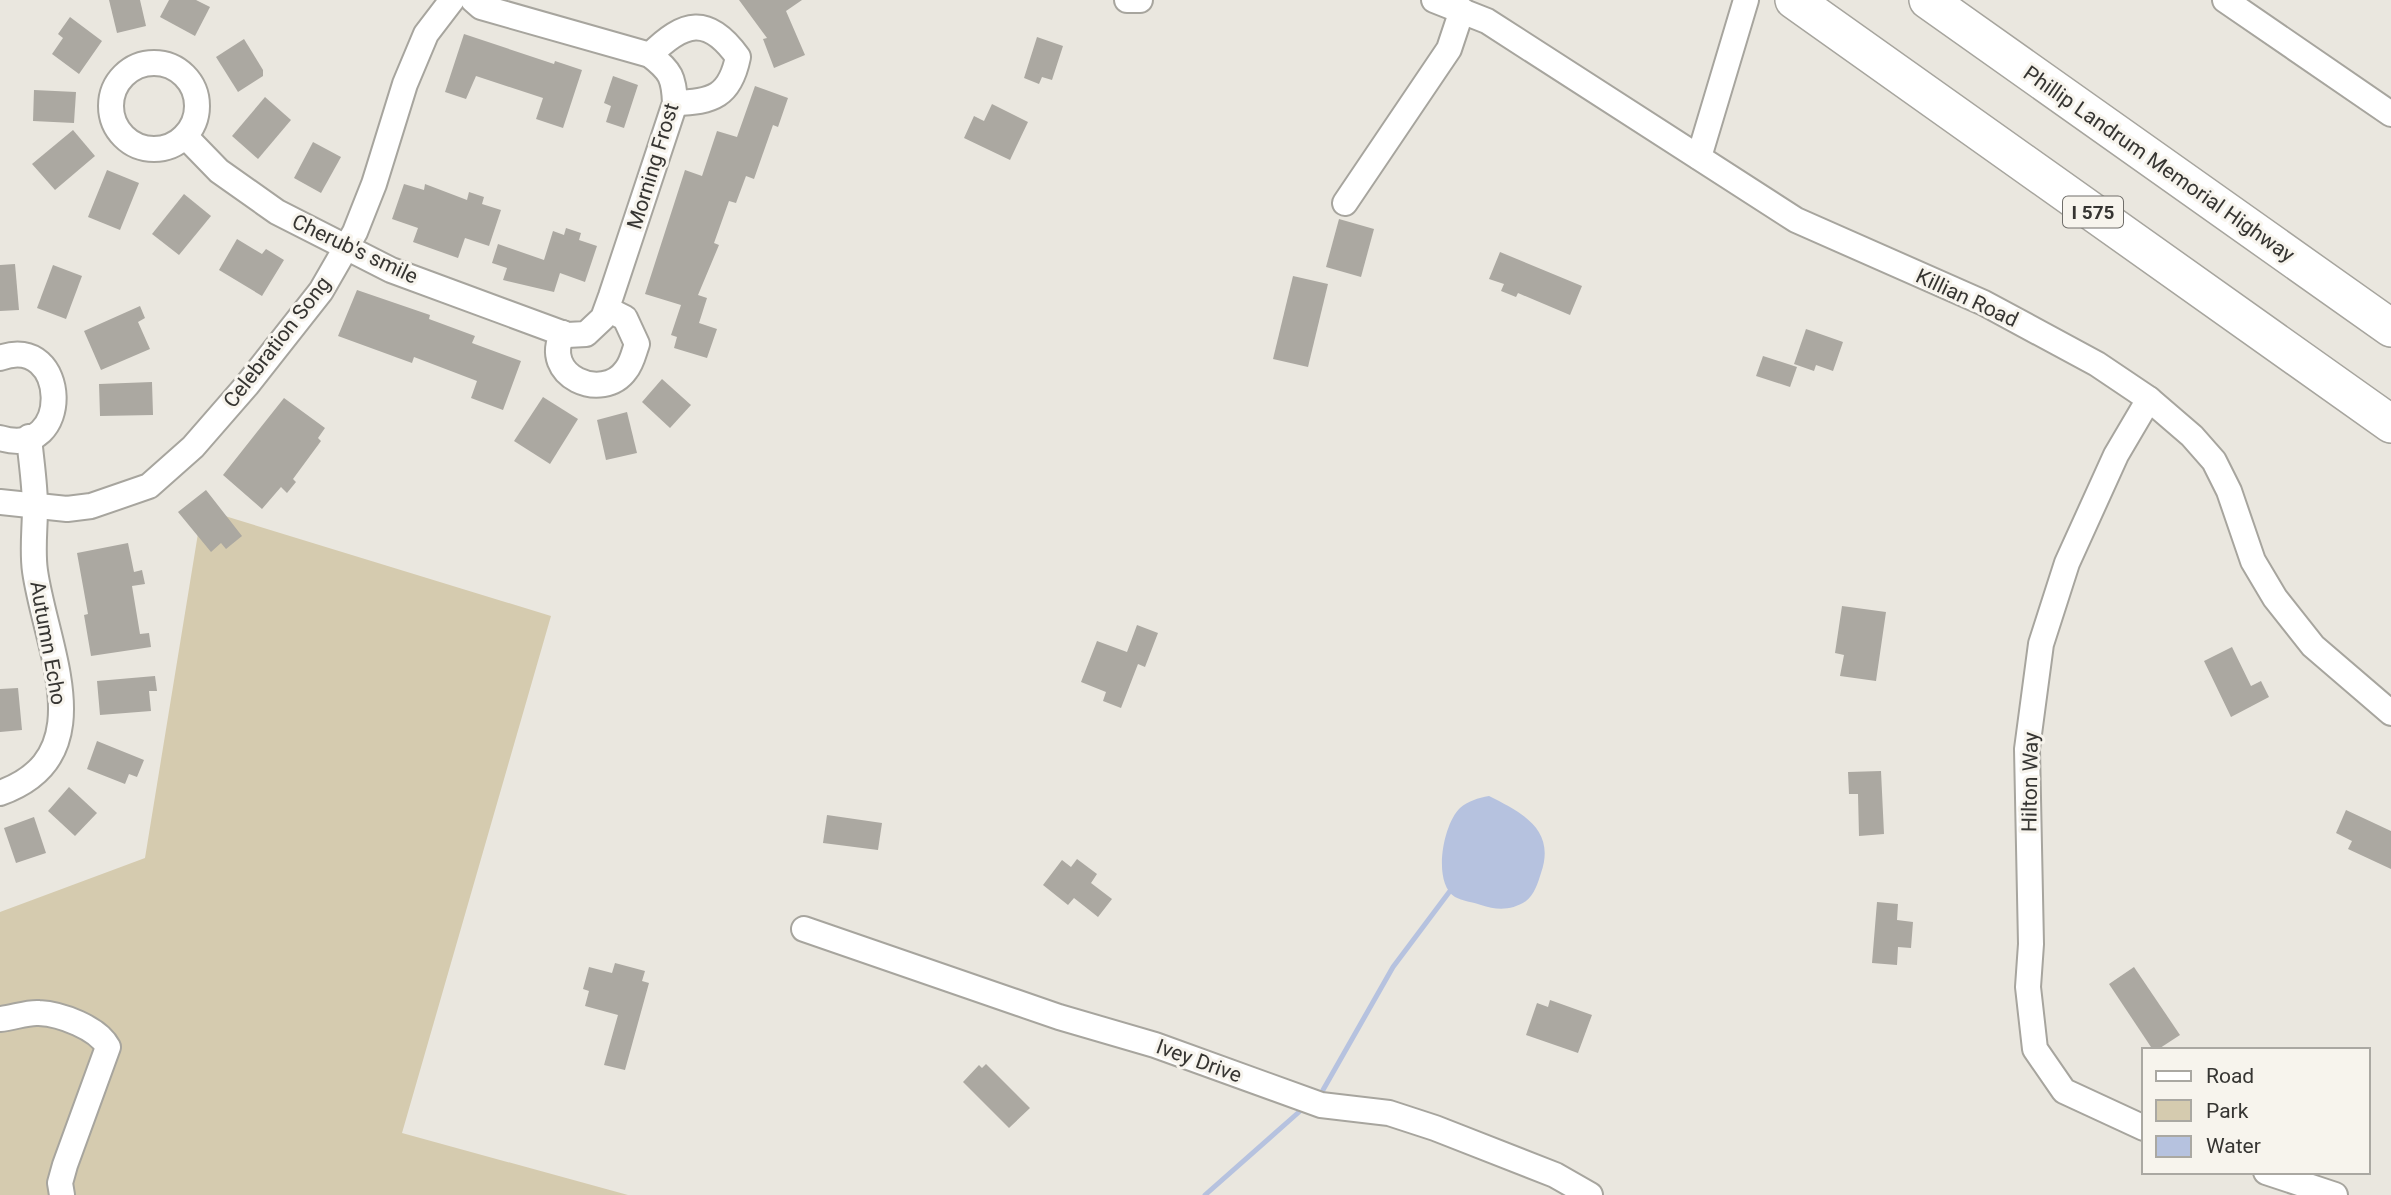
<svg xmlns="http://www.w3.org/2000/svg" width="2391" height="1195" font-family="Roboto,sans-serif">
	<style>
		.green { fill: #d5cbaf }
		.water { fill: #b6c2df }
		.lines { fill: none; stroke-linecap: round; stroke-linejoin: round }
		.stream { stroke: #b6c2df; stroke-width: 5 }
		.building { fill: #aba8a1 }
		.minor-casing { stroke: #a7a59e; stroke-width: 28 }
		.highway-casing { stroke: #a7a59e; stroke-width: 40 }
		.minor { stroke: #fff; stroke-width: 24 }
		.highway { stroke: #fff; stroke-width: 37 }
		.labels { text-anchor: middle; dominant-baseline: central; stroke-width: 6; stroke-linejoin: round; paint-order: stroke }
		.shield { fill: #f7f4ed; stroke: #706e6a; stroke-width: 2 }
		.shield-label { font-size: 19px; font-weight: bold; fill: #363532 }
		.street-label { font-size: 21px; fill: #363532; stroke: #f7f4ed }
	</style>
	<rect width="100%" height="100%" fill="#eae7df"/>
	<!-- green -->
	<path class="green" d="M202,509L551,616L402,1133L628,1195H0V912L145,858Z"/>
	<!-- water -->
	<path class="water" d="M1489,796C1523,813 1556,830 1541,873C1538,883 1534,895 1526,901C1511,911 1496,910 1481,905C1473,902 1462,901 1455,897C1432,883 1443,824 1460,808C1468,801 1478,798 1489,796Z"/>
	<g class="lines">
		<!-- stream -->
		<g class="stream">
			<path d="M1323,1090L1393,967L1450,891"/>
			<path d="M1205,1195L1299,1112"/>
		</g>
	</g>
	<!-- building -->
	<g class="building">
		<path d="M109,0H140L146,26L117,33Z"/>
		<path d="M169,0H196L210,7L195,36L160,17Z"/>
		<path d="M739,0H802L786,11L805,55L774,68L763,39L767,38Z"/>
		<path d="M70,17L102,41L79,74L52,54L63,38L58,34Z"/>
		<path d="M464,34L554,64L555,61L582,70L563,128L536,119L543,98L476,76L466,99L445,92Z"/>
		<path d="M1037,37L1063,46L1052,80L1042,77L1039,84L1024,78Z"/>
		<path d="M244,39L263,70V76L238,92L216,57Z"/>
		<path d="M613,76L638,85L624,128L606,122L611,106L604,103Z"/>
		<path d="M755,86L788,98L778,127L773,125L754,179L746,176L736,203L729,201L714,243L719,245L698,295L707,298L699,323L717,329L707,358L674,348L677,337L671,335L681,305L645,294L685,170L702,176L717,131L737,137Z"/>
		<path d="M34,90L76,92L74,123L33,121Z"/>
		<path d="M265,97L291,120L258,159L232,136Z"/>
		<path d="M992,104L1028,122L1010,160L964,138L974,116L984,121Z"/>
		<path d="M73,130L95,156L55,190L32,164Z"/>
		<path d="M313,142L341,157L321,193L294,178Z"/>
		<path d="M107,170L139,183L120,230L88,217Z"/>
		<path d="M404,184L424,190L425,184L467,200L469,192L484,197L482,204L501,210L489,246L465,238L458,258L413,242L418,228L392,219Z"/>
		<path d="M184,194L211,216L179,255L152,234Z"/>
		<path d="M1339,219L1374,229L1361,277L1326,267Z"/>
		<path d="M566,228L581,233L579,240L597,246L585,282L560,273L554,292L503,280L507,268L492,263L498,244L544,260L553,231L564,235Z"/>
		<path d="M237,239L262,254L266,249L284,260L262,296L219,270Z"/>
		<path d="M1500,252L1582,286L1570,315L1518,293L1516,297L1501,291L1504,284L1489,279Z"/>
		<path d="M15,264L19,310L0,311V265Z"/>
		<path d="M53,265L82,276L66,319L37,308Z"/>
		<path d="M1293,276L1328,284L1308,367L1273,359Z"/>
		<path d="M357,290L430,315L429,319L475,336L472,343L521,361L503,410L471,398L477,381L414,357L412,363L338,336Z"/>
		<path d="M140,306L145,318L138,322L150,349L101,370L84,331Z"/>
		<path d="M1806,329L1843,342L1833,371L1816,365L1814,371L1794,364Z"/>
		<path d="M1763,356L1797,367L1790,387L1756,376Z"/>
		<path d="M662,379L691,405L670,428L642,402Z"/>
		<path d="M152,382L153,415L100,416L99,384Z"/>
		<path d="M543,397L578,419L550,464L514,441Z"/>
		<path d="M284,398L325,428L318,438L321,441L293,479L296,482L287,493L281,487L262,509L223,475Z"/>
		<path d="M627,412L637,453L606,460L597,420Z"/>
		<path d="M206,490L242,536L226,549L221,543L211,552L178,512Z"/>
		<path d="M128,543L134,572L142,570L145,584L132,586L140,634L149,633L151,647L91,656L84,615L88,614L77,553Z"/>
		<path d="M1842,606L1886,612L1876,681L1840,676L1844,655L1835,653Z"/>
		<path d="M1137,625L1158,633L1145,667L1138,664L1121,708L1103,701L1106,692L1081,682L1097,641L1127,652Z"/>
		<path d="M2232,647L2251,686L2261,681L2269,697L2231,717L2204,661Z"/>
		<path d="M155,676L157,691H149L151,711L100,715L97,681Z"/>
		<path d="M18,688L22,730L0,732V689Z"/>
		<path d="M97,741L144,760L137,777L129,774L125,784L87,769Z"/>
		<path d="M1881,771L1884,834L1859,836L1858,794H1849L1848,772Z"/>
		<path d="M69,787L97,813L75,836L48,811Z"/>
		<path d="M2346,810L2391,831V869L2348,849L2352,841L2336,833Z"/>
		<path d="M827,815L882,823L878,850L823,843Z"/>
		<path d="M34,817L46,853L16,863L4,828Z"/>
		<path d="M1077,859L1097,874L1091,883L1112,899L1098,917L1074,898L1068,905L1043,885L1062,860L1071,867Z"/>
		<path d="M1877,902L1898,904L1897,920L1913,922L1911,948L1898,947L1897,965L1872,963Z"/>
		<path d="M615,963L645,971L642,981L649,983L625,1070L604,1065L618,1015L585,1006L589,991L583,989L589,967L612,973Z"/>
		<path d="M2134,967L2180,1035L2157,1050H2153L2109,984Z"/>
		<path d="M1550,1000L1592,1015L1578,1053L1526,1035L1537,1003L1548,1007Z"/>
		<path d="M986,1064L1030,1108L1009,1128L963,1082L979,1065L982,1068Z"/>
	</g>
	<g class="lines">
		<defs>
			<g id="minor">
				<path d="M1127,0H1140"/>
				<path d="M1434,0L1487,21L1796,220L1984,303L2097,364L2149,399L2192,436L2214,461L2229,491L2253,561L2275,598L2313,646L2391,713"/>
				<path d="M2225,0L2391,114"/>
				<path d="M650,55C684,21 708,15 738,57C730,96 713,102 675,103"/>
				<circle cx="154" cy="106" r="43"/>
				<path d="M185,136L219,171L277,212L391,270L567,335L586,334L603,318L611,296L675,103C674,78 671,71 650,55L481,7L473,0"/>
				<path d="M1699,157L1746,0"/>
				<path d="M1345,203L1449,49L1462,10"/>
				<path d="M563,333C540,376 603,403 626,370C632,363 634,352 637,344L625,318L607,309"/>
				<path d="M0,358C69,332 74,461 0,438"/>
				<path d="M0,502L67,509L91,506L149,486L193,447L247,385L321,291L355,232L374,184L405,84L426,34L452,0"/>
				<path d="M0,793C104,756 46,649 35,571C32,550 35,529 35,507C35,484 31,460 29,437"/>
				<path d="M804,929L1059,1017L1155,1045L1321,1105L1389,1113L1435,1128L1555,1175L1590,1195"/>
				<path d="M0,1019C13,1018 27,1012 39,1013C61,1014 98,1028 108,1047L65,1165L60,1183L62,1195"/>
				<path d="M2144,1128L2064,1091L2035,1049L2028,987L2031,944L2027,749L2041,644L2067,563L2116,455L2149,399"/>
				<path d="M2266,1172L2335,1195"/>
			</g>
			<g id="highway">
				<path d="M1794,0L2391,424"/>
				<path d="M1928,0L2391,328"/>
			</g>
		</defs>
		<!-- minor casing -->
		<use href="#minor" class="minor-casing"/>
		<!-- highway casing -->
		<use href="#highway" class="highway-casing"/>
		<!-- minor -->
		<use href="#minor" class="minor"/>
		<!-- highway -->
		<use href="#highway" class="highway"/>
	</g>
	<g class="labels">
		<!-- shield labels -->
		<rect class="shield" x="2063" y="196.5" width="60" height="31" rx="5"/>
		<g class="shield-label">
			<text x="2093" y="212">I 575</text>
		</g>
		<!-- street labels -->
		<g class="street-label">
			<text transform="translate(2159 164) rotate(35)">Phillip Landrum Memorial Highway</text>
			<text transform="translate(653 166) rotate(-73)">Morning Frost</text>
			<text transform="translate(355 249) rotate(25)">Cherub's smile</text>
			<text transform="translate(1967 298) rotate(25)">Killian Road</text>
			<text transform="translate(277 342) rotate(-52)">Celebration Song</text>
			<text transform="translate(48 643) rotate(80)">Autumn Echo</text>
			<text transform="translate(2030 782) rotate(-89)">Hilton Way</text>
			<text transform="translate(1199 1061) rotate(20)">Ivey Drive</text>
		</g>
	</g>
	<!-- legend -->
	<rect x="2142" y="1048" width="228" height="126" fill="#f7f4ed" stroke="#aaa8a2" stroke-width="2"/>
	<rect x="2156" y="1071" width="35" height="10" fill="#ffffff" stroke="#aaa8a2" stroke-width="2"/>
	<text x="2206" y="1083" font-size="21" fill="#363532">Road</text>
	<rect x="2156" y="1100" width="35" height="21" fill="#d5cbaf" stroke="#aaa8a2" stroke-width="2"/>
	<text x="2206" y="1118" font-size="21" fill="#363532">Park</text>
	<rect x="2156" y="1136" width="35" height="21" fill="#b6c2df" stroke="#aaa8a2" stroke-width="2"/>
	<text x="2206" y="1153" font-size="21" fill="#363532">Water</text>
</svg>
